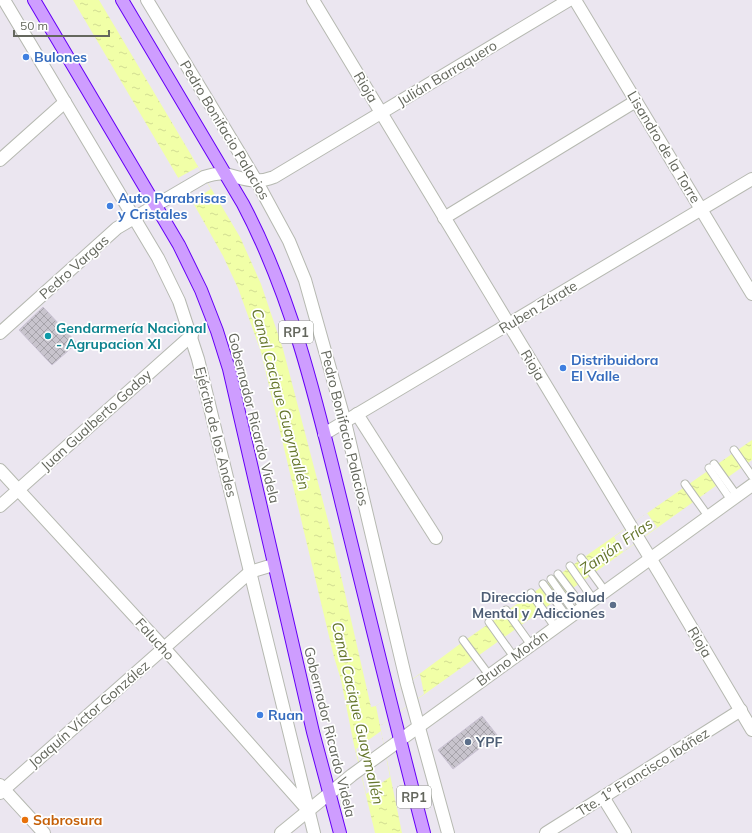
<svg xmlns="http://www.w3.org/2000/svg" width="752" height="833" font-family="Mulish,sans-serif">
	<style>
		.water { fill: url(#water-ripples) }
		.pier { fill: #ebe6f0 }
		.building { fill: url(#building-cross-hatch); stroke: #cbc3d5 }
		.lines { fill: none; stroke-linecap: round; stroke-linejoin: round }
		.service-casing { stroke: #b6b9b1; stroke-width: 9 }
		.minor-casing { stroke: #b6b9b1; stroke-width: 14 }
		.tertiary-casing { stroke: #b6b9b1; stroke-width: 14 }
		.secondary-casing { stroke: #b8bbb2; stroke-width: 14 }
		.trunk-casing { stroke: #6500f6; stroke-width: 14 }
		.service { stroke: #fff; stroke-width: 7 }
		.minor { stroke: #fff; stroke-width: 12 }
		.tertiary { stroke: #fff; stroke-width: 12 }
		.secondary { stroke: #fff; stroke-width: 12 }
		.trunk { stroke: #ce9dff; stroke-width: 12 }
		.shop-dot { fill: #3f7fe0; stroke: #fff; stroke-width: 1.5 }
		.culture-dot { fill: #0f9aa8; stroke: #fff; stroke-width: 1.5 }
		.service-dot { fill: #5c6f8a; stroke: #fff; stroke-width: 1.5 }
		.food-dot { fill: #e8710a; stroke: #fff; stroke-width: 1.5 }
		.labels { text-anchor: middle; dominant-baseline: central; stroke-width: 3.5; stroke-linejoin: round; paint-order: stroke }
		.shield { fill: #fff; stroke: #92958e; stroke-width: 1 }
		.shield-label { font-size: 13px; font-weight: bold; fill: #64675d }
		.shop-label { font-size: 14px; font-weight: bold; fill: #366cbe; stroke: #fff; text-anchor: start }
		.street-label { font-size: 14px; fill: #64675d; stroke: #fff }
		.culture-label { font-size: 14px; font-weight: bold; fill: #0d838f; stroke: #fff; text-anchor: start }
		.service-label { font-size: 14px; font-weight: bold; fill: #4e5e75; stroke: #fff; text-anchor: end }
		.food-label { font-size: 14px; font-weight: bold; fill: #c56008; stroke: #fff; text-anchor: start }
		.water-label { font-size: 15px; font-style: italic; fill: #65762c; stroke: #fff }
	</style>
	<defs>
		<pattern id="water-ripples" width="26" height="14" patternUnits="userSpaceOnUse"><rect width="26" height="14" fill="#f1ffa7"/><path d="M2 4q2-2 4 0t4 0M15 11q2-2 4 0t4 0" fill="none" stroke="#d1dd92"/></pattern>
		<pattern id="building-cross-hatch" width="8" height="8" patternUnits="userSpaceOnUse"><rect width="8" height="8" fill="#c8c4cd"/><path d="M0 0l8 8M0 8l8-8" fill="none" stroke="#a6a3aa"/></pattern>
	</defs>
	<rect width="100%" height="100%" fill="#ebe6f0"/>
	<!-- water -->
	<path class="water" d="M73,0H99L240,237L261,284L283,349L331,532L371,707L376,706L464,641L752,440V460L380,726L402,833H375L354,745L341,680L334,657L261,352L238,288L223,256L196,208Z"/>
	<!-- pier -->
	<g class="pier">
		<path d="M198,167L211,189L192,201L178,178Z"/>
		<path d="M647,513L657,527L623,552L614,537Z"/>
		<path d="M420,674L424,694L380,726L376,706Z"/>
		<path d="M381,731L390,777L366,794L356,749Z"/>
	</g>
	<!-- building -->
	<g class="building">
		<path d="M43,307L77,343L52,365L19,330Z"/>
		<path d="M482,716L497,735L453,769L438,750Z"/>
	</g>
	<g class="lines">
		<defs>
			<g id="service">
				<path d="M734,450L752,476"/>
				<path d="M714,464L737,496"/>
				<path d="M709,468L731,500"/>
				<path d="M685,484L708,516"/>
				<path d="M581,558L605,591"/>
				<path d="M570,566L593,599"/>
				<path d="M558,574L583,607"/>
				<path d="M551,579L575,613"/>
				<path d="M543,584L568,618"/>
				<path d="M531,593L555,627"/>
				<path d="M506,610L531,645"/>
				<path d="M489,622L514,657"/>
				<path d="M463,640L489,675"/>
			</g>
			<g id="minor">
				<path d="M4,0L158,258L179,301L198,359L314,833"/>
				<path d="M147,0L257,182L289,241L305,280L345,422L407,684L448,833"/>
				<path d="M575,0L752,294"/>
				<path d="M0,160L65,102"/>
				<path d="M444,218L636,101"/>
				<path d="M357,414L436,538"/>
				<path d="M324,434L752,179"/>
				<path d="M0,470L164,648L307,809"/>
				<path d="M0,506L192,335"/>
				<path d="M0,785L44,833"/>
				<path d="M0,793L250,572L273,565"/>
				<path d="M603,797L625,833"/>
				<path d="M546,833L741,710"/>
			</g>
			<g id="tertiary">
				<path d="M313,0L661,576L752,730"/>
				<path d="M0,333L117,228L204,177C210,175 219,172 226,174C243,179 256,184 274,177L569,0"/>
			</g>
			<path id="secondary" d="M281,833L352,775L752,485"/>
			<g id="trunk">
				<path d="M34,0L179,245L201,290L217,331L229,369L313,732L340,833"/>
				<path d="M122,0L243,204C292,297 316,399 341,501C368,611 395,722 424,833"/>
			</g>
		</defs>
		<!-- service casing -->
		<use href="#service" class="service-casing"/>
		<!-- minor casing -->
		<use href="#minor" class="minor-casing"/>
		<!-- tertiary casing -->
		<use href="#tertiary" class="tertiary-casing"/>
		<!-- secondary casing -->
		<use href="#secondary" class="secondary-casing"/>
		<!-- trunk casing -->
		<use href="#trunk" class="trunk-casing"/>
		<!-- service -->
		<use href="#service" class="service"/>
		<!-- minor -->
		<use href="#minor" class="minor"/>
		<!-- tertiary -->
		<use href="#tertiary" class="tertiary"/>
		<!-- secondary -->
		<use href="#secondary" class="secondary"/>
		<!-- trunk -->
		<use href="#trunk" class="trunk"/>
	</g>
	<!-- markers -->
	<g class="shop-dot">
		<circle cx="26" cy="57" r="4"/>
		<circle cx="110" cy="206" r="4"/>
		<circle cx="563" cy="368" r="4"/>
		<circle cx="260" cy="715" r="4"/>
	</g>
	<circle class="culture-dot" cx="48" cy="336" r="4"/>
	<g class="service-dot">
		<circle cx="613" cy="605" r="4"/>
		<circle cx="468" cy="742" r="4"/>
	</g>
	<circle class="food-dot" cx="25" cy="820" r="4"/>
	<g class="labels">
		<!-- shield labels -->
		<g class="shield">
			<rect x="279" y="321" width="34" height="22" rx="3"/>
			<rect x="397" y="786" width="34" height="22" rx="3"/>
		</g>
		<g class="shield-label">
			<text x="296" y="332">RP1</text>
			<text x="414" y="797">RP1</text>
		</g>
		<!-- shop labels -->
		<g class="shop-label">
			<text x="34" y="57">Bulones</text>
			<text x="118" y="198">Auto Parabrisas<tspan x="118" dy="16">y Cristales</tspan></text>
			<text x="571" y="360">Distribuidora<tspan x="571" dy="16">El Valle</tspan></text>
			<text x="268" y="715">Ruan</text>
		</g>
		<!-- street labels -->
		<g class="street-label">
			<text transform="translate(447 73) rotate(-31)">Julián Barraquero</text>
			<text transform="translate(366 87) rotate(59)">Rioja</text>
			<text transform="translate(225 130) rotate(59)">Pedro Bonifacio Palacios</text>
			<text transform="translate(664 147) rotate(59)">Lisandro de la Torre</text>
			<text transform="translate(74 267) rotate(-42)">Pedro Vargas</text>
			<text transform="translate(538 307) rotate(-31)">Ruben Zárate</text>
			<text transform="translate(533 365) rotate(59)">Rioja</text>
			<text transform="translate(254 418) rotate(76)">Gobernador Ricardo Videla</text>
			<text transform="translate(96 420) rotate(-42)">Juan Gualberto Godoy</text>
			<text transform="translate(345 428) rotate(76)">Pedro Bonifacio Palacios</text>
			<text transform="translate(216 432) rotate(76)">Ejército de los Andes</text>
			<text transform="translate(155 639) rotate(48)">Falucho</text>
			<text transform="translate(700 642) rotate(59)">Rioja</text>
			<text transform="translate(512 658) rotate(-36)">Bruno Morón</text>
			<text transform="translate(89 714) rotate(-41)">Joaquín Víctor González</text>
			<text transform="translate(330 732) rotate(76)">Gobernador Ricardo Videla</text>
			<text transform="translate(643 772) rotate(-32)">Tte. 1° Francisco Ibáñez</text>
		</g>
		<!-- culture labels -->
		<g class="culture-label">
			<text x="56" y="328">Gendarmería Nacional<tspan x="56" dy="16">- Agrupacion XI</tspan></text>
		</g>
		<!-- service labels -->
		<g class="service-label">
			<text x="605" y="597">Direccion de Salud<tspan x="605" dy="16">Mental y Adicciones</tspan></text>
			<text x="476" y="742" text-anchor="start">YPF</text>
		</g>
		<!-- food labels -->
		<g class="food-label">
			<text x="33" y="820">Sabrosura</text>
		</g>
		<!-- water labels -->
		<g class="water-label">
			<text transform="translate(281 399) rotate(75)">Canal Cacique Guaymallén</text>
			<text transform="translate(616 546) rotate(-35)">Zanjón Frías</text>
			<text transform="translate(358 713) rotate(77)">Canal Cacique Guaymallén</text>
		</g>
	</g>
	<!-- scale -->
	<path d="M14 30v6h95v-6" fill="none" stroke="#64675d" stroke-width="2"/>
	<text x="20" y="30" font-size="12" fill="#64675d" stroke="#ffffff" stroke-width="3" paint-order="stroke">50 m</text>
</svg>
